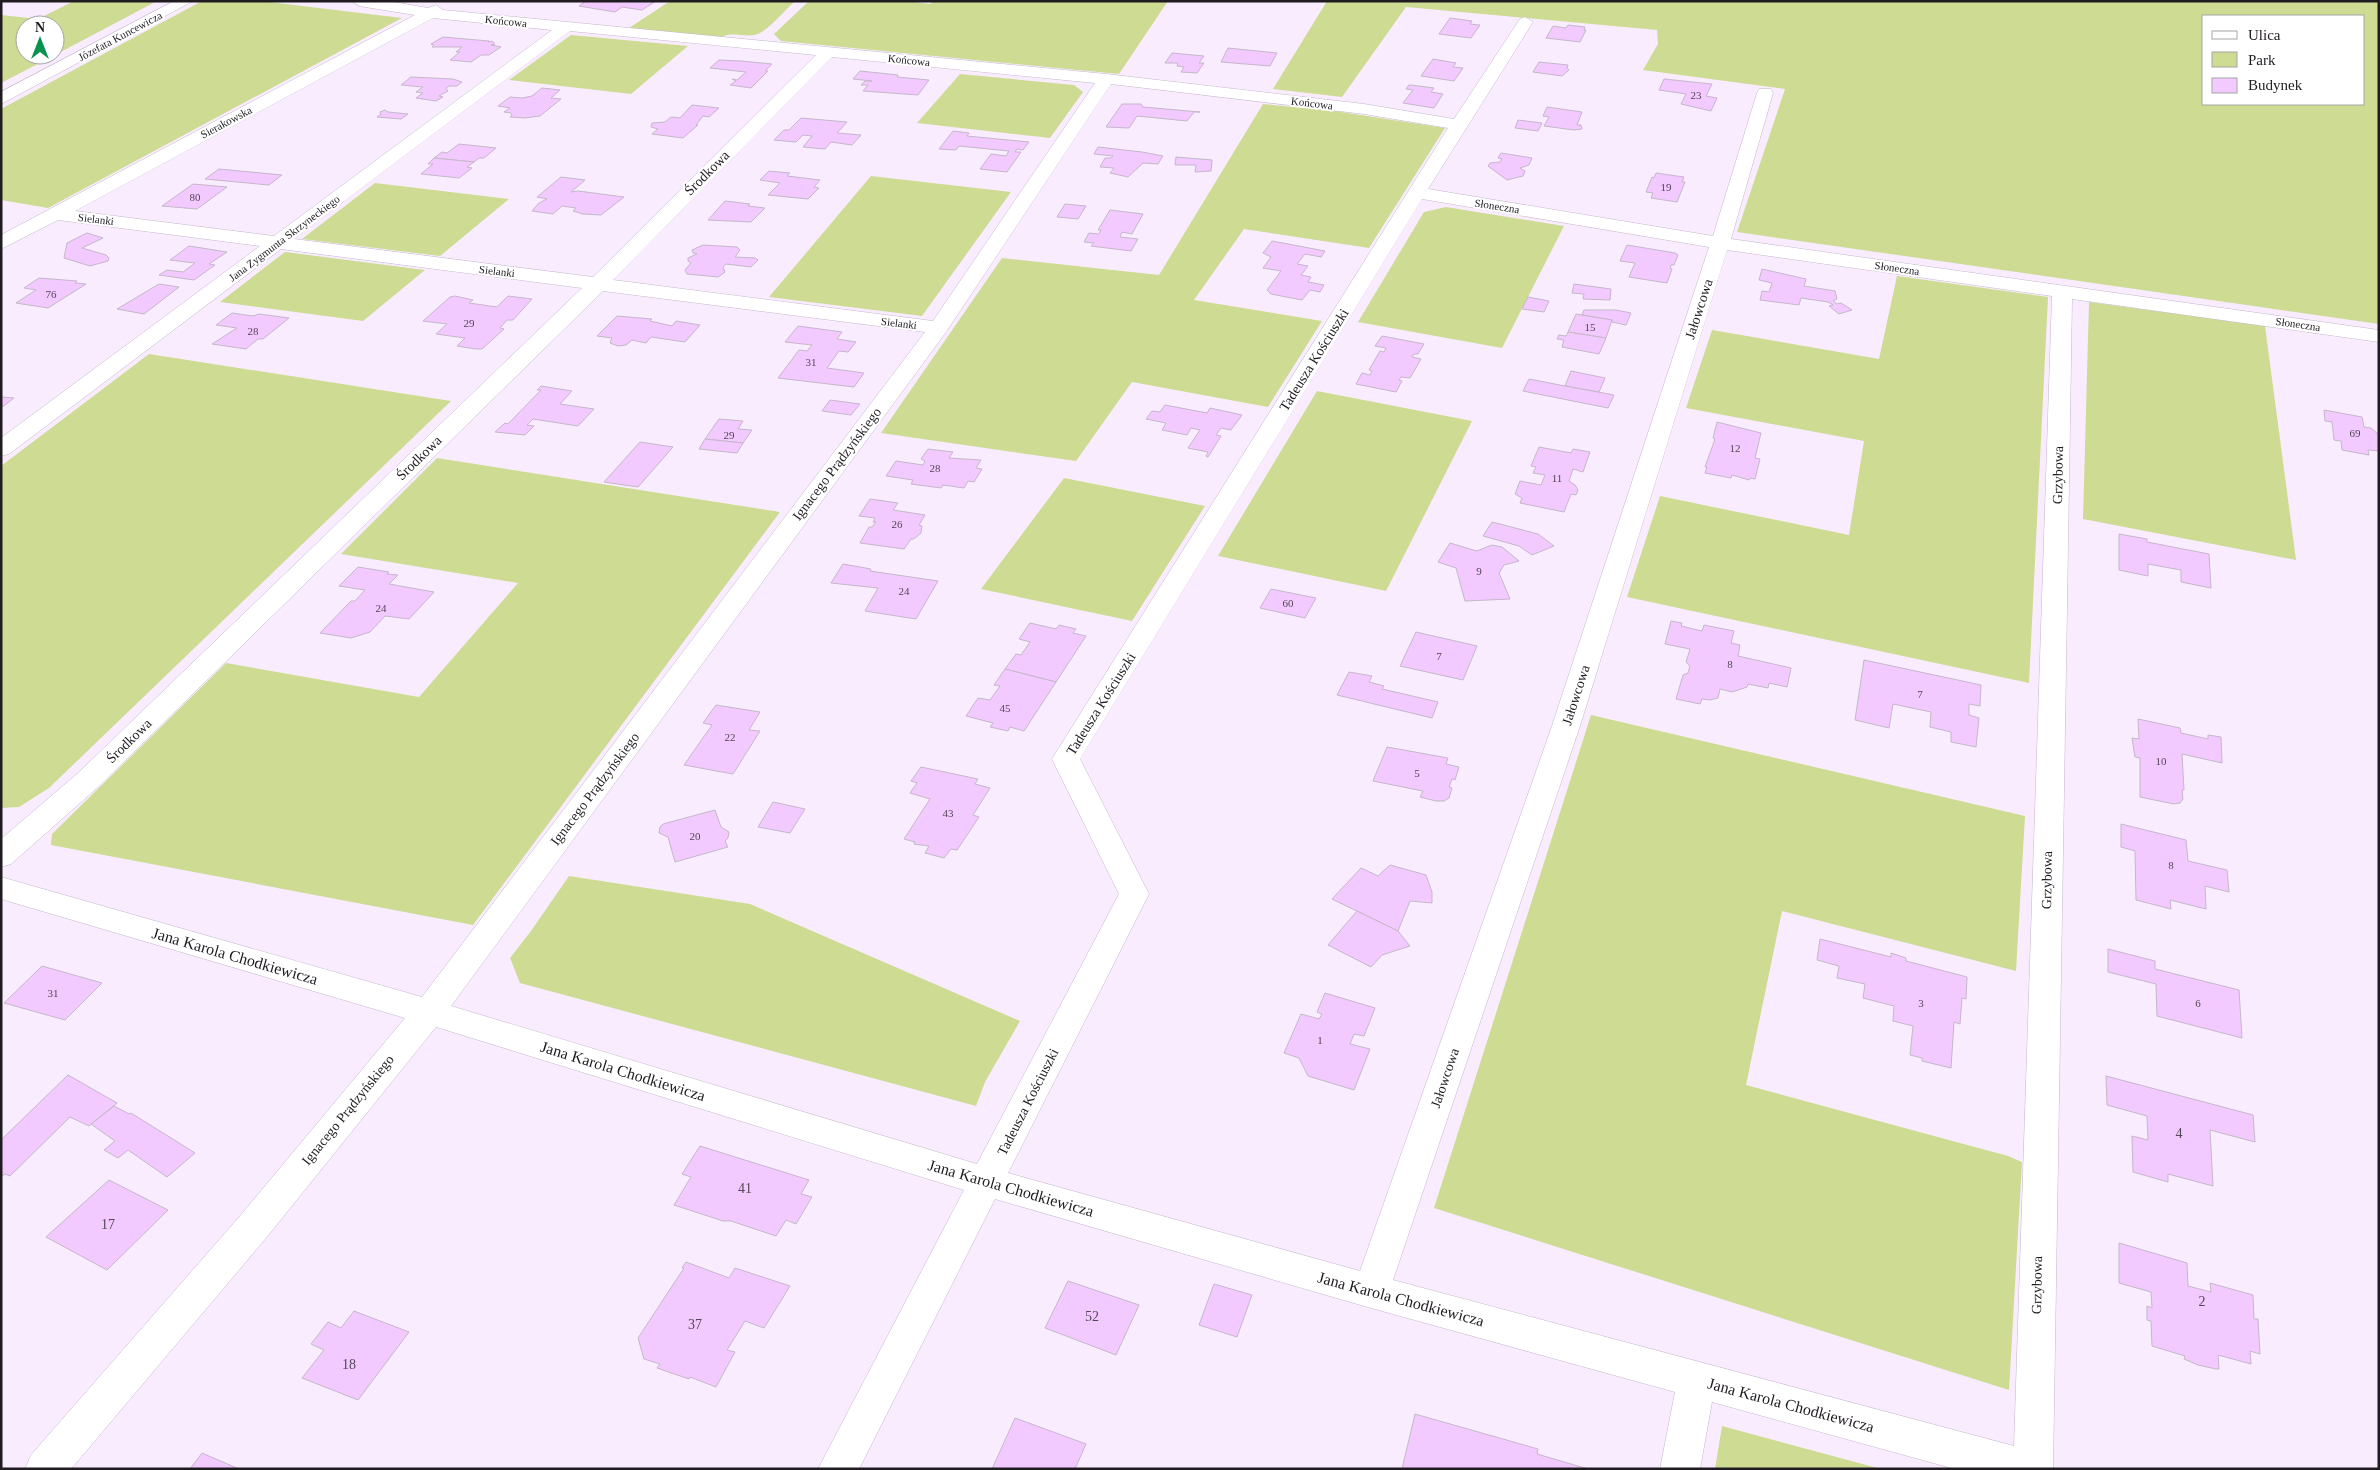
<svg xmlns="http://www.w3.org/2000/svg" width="2380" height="1470" font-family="Georgia,serif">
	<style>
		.green { fill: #cedb93; fill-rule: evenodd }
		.building { fill: #f3caff; stroke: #c5b7c9 }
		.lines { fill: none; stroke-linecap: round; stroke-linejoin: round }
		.street-casing { stroke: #c4b7ca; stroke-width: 1 }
		.street { fill: #fff; fill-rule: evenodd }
		.labels { text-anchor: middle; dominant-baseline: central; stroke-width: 4; stroke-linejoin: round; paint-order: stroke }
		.far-street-label { font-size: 11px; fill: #1f1b21; stroke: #fff }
		.number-label { font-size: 11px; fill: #544758 }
		.street-label { font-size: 14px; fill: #1f1b21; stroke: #fff }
		.near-number-label { font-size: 14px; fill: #544758 }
		.near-street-label { font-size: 16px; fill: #1f1b21; stroke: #fff }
	</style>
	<rect width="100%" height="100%" fill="#f9ecff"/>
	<!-- green -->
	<g class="green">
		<path d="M74,1H157L55,55V25H25V55H55L1,83V15L38,19Z"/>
		<path d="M202,1H261L402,18L48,208L1,200V109Z"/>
		<path d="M670,1H795C784,11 772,26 760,33C748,39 732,31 722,37L629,28Z"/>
		<path d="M809,1H905L930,4L933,1H1168L1119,74L781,41L774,34Z"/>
		<path d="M1327,1H2379V324L1737,232L1785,89L1643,70L1658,44L1657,30L1406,7L1342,97L1273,89ZM2204,16H2364V104H2204Z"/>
		<path d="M571,35L688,46L631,94L509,80Z"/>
		<path d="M960,74L1074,85L1083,92L1050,138L917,123Z"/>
		<path d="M1263,104L1328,110L1445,128L1369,248L1244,229L1194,300L1322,321L1268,407L1132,382L1076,461L881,433L1002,258L1159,275Z"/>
		<path d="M871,176L1011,192L922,316L769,297Z"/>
		<path d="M375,183L509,199L440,256L302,239Z"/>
		<path d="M1446,207L1564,226L1502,348L1358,322L1424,212Z"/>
		<path d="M285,252L425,270L363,321L220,302Z"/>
		<path d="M1897,276L2048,297L2029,683L1627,597L1660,496L1849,535L1864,441L1686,408L1712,330L1879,359Z"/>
		<path d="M2089,302L2265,326L2296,560L2083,519Z"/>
		<path d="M149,354L451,401L49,788L19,807L1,808V466Z"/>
		<path d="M1317,391L1472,421L1386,591L1218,556Z"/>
		<path d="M437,458L780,512L473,925L51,845L52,834L226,663L419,697L518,583L341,554Z"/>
		<path d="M1064,478L1205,506L1132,621L981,589Z"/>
		<path d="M1591,715L2025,816L2016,971L1782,911L1746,1085L2008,1156L2022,1162L2009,1390L1434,1208Z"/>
		<path d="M569,876L750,904L1020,1021L985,1082L976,1106L520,983L510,958L531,931Z"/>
		<path d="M1722,1426L1881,1469H1715Z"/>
	</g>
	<!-- building -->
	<g class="building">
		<path d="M586,1H656L642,10L622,7L615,12L579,6Z"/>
		<path d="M1450,18L1472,21L1470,24L1480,25L1471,38L1439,34Z"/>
		<path d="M1568,25L1585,27L1584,30H1586L1580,42L1546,38L1553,26L1566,28Z"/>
		<path d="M443,37L489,41L488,42L492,41L495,44L491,45L501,47L489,55H481L471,62L450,60L460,52H456L462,47H432L434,45L431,44Z"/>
		<path d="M1228,48L1277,53L1270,66L1221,62Z"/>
		<path d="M1172,53L1204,56L1199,63H1204L1197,73L1181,72L1184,67L1177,66L1178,63H1165Z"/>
		<path d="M1433,59L1456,63L1453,67L1463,68L1454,81L1421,76Z"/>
		<path d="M719,60L741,61L772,64L765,71H768L751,88L730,85L736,81L732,79L737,80L746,72L710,68Z"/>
		<path d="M1539,62L1568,65L1567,68L1569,70L1562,76L1533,72Z"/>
		<path d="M860,71L898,75L897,77L929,80L918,95L863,91L868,85H861L865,81H872L853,79Z"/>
		<path d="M411,77L453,79L462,82L457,86H449L446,88L448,91L439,96L443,97L436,101L416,98L423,93L416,92L423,87L401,85Z"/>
		<path d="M1664,79L1712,84L1706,96L1717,98L1711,111L1681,104L1686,94L1659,90Z"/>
		<path d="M1409,85H1411L1434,88L1431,92L1443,94L1434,108L1403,103L1413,90L1406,89Z"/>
		<path d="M542,88L560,90L551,98L561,99L540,116L525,118L510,117L512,115L511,113L504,112L510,108L498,106L510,97L522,98L532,96Z"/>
		<path d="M1122,104H1141L1143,107L1200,112H1194L1187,121L1137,116L1129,128L1106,127Z"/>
		<path d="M692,105L719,108L709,117L703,116L696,125H698L683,138L652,134L658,129L651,127L652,123L665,122L671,117L680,118Z"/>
		<path d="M1547,107L1582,112L1577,125H1581L1582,129L1574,130L1544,126L1549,117L1543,116Z"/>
		<path d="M385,110L388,112L408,114L401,119L377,117L381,114L380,112Z"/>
		<path d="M801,118L847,122L837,133L861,135L852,145L831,142L825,149L803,147L812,136L803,135L796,142L774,140L784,130H789Z"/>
		<path d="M1518,120L1542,123L1538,131L1515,128Z"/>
		<path d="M953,131L969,133L967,136L1029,142L1023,150L1017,149L1015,152H1021L1007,172L980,169L991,154L1006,156L1009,151L959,146L956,150L939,149Z"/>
		<path d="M459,144L496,148L484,158H479L474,162L434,158L442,152L447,153Z"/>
		<path d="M1098,147L1142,152L1163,156L1158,164L1143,163L1128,177L1110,173L1114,168L1100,167L1105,158H1111L1113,156L1094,154Z"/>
		<path d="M1501,153L1532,158L1529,165L1520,168L1525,171L1523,176L1507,180L1488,166L1490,163L1500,162L1502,159L1498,158Z"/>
		<path d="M1176,157L1212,160L1211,171L1195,172L1196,165H1175Z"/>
		<path d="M434,158L474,162L467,167L472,168L459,178L421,174L433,164H428Z"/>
		<path d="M219,169L282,175L269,185L205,179Z"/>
		<path d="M769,171L790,173L787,176L820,180L814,187L819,188L808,199L768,195L780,183L760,180Z"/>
		<path d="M1656,173L1684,177L1682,182H1685L1677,202L1651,198L1653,193L1646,192L1652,177L1654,178Z"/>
		<path d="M561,177L585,180L571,192L578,191L624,197L601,215L583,214L573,211L576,208L562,206L553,214L532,211L539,203L547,199L537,197Z"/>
		<path d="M193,184L227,187L197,209L162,206Z"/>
		<path d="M725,201L750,204L748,206L765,208L751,222L708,220Z"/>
		<path d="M1065,204L1086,206L1078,219L1057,217Z"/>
		<path d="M1110,210L1143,214L1132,234L1122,232L1120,237L1138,239L1131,251L1091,246L1094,243L1084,242L1089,233L1099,234L1101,230H1098Z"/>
		<path d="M87,233L103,238L82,248L106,255L109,258L108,261L90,266L64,258L67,243Z"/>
		<path d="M1272,241L1325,251L1321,257L1305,254L1297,264L1308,266L1301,275L1311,277L1308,282L1324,285L1320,292L1310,290L1302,300L1271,294L1267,290L1281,271L1263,268L1271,257L1263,253Z"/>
		<path d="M703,245L737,247L740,250L735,257L755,258L758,260L751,267L726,264L723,267L725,272L718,277L687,274L685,270L691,263L688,261V258L697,254L693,253L692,250Z"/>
		<path d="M1627,245L1675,253L1678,255L1674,265H1671L1670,268L1672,269L1667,283L1629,277L1635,263L1620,261Z"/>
		<path d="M189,246L227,252L209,264L215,265L194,280L159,275L167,270L183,272L195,263L170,260Z"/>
		<path d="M1762,269L1806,279L1804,286L1835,291L1837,299L1833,301L1837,304L1841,303L1852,310L1839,314L1829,306L1833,305L1828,302L1801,298L1799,305L1760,300L1762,291L1769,292L1772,283L1759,280Z"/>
		<path d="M39,278L77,281L75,283L86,284L48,308L16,303L36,290L24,288Z"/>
		<path d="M159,284L179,287L144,314L117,309Z"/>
		<path d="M1574,284L1611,289L1610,300L1583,299L1584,294L1572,293Z"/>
		<path d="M455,296L473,300L469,303L497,307L508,296L532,299L513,320H507L500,328L504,329L482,349H476L457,346L465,338L436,334L447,324L423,321L450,297Z"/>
		<path d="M1528,297L1549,301L1544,312L1522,309Z"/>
		<path d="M1584,310H1616L1631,313L1626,325L1612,322V320L1582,315Z"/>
		<path d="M232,313L253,316L259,314L289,318L263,339H258L246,349L212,344L237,328L216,325Z"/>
		<path d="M1576,314L1612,320L1606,338L1568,332Z"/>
		<path d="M617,316L652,319L650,321L672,326L676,321L700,325L685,342L651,337L646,343L632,340L626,345L618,346L610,343L612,338L597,336Z"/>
		<path d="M798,326L842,332L837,339L856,342L848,352L839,351L827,368L864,373L854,387L778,378L799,350L807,351L812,345L785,342Z"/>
		<path d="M1568,332L1606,338L1599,354L1562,347L1564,340L1557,339L1559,335L1566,336Z"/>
		<path d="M1382,336L1424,344L1418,354H1414L1412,357L1421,359L1410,378L1401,377L1399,380L1402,381L1396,392L1356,384L1362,373L1370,375L1372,371L1369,370L1380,351L1384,352L1386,348L1375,346Z"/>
		<path d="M1571,371L1605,378L1599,392L1565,386Z"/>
		<path d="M1529,379L1565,386L1614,395L1608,408L1523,391Z"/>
		<path d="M541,386L572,391L560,404L594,409L578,426L533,419L527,425L534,426L525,435L495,432L505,423L508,424L541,390H537Z"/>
		<path d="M1,397L14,398L1,408Z"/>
		<path d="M830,400L860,404L851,415L822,411Z"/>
		<path d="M1165,405L1207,413L1210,408L1242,415L1231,430L1221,428L1216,435L1221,436L1208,457L1206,456L1208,452L1188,448L1200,430L1191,428L1187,435L1162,430L1166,423L1146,419L1152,411L1160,412Z"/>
		<path d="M2324,410L2362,417L2364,427L2371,428L2379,435V451L2368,450L2369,455L2342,450L2341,441L2334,440L2332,422L2325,421Z"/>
		<path d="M719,419L743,421L738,429L752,430L743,443L705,439Z"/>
		<path d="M1717,422L1761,433L1755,458L1760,459L1755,479L1750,478L1749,480L1732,475L1731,478L1705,473L1707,467H1705L1715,439L1713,438Z"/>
		<path d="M705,439L743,443L737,453L699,449Z"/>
		<path d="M640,442L673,447L638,487L604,482Z"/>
		<path d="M1539,447L1571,453L1573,449L1590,452L1583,472L1573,469L1569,481L1575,485L1578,490L1576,495L1571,494L1564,512L1520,503L1522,498L1515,494L1520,481L1541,485L1545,475L1533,473L1536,467L1531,466Z"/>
		<path d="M928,449L953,452L949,458L981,460L976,468L982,469L974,482L968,481L964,488L943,485L941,488L911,484L913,480L886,476L896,461L923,465L925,461L921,459Z"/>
		<path d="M870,499L898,503L893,510L925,515L919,525L922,526L921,533L914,539H911L904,549L860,543L869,527H872L876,522H873L875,518L859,516Z"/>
		<path d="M1492,522L1538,534L1554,546L1532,555L1519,546L1483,536Z"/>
		<path d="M2119,534L2147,539V542L2209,554L2211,588L2181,582V570L2148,564V576L2119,570Z"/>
		<path d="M1450,543L1477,551L1492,545L1502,547L1519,561L1504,565L1499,573L1510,599L1465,601L1456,568L1438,562Z"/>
		<path d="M843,564L871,569L870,571L938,581L916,619L865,611L878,588L831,583Z"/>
		<path d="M358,567L389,572L387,574L398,575L389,584L434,592L409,619L385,616L370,632L351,638L320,633L351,601H355L365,590L339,586Z"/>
		<path d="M1271,589L1316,598L1305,618L1260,608Z"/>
		<path d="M1671,621L1682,623L1681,626L1702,631L1704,625L1734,631L1731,643L1740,645L1738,656L1791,668L1787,687L1769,683L1768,688L1748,684L1747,687L1732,692L1720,689L1718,698L1710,700L1702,699L1700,704L1676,699L1683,675L1688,673L1690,666L1686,662L1690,649L1665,644Z"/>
		<path d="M1030,623L1056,629L1059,625L1076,629L1073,633L1086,636L1056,682L1005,669L1016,654L1021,655L1030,642L1019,639Z"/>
		<path d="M1416,632L1477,646L1463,680L1400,666Z"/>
		<path d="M1864,660L1981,685L1980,706L1969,704V715L1979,718L1976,747L1951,742V732L1930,727L1931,712L1893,704L1889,728L1855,720Z"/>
		<path d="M1005,669L1056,682L1024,731L1010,727L1008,731L990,727L993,723L966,716L978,698L990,700L1000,686L994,685Z"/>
		<path d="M1349,672L1372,676L1369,682L1384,686L1382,689L1438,702L1432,718L1337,695Z"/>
		<path d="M716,705L760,712L749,730L760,731L733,774L684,765L712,725L703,723Z"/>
		<path d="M2138,719L2180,728L2181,733L2208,739V735L2221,737L2222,763L2182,754L2184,790H2182L2183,799L2180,803L2174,804L2140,797V758L2135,757L2132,738L2139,739Z"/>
		<path d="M1387,747L1448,758L1446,764L1459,767L1455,780L1452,779L1449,787L1452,788L1449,798L1444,801H1436L1420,797L1423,791L1373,781Z"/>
		<path d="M921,767L978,779L975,784L990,788L973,815L979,817L957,850L951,849L944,858L925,853L929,846L914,844L915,842L904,839L930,799L910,793L917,783L911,781Z"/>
		<path d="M773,802L805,809L790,833L758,827Z"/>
		<path d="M715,810L721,827L729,832L728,838L725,841L728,847L675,862L668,837L659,833L660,827L663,824Z"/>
		<path d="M2121,824L2186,840L2188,861L2227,870L2229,892L2205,886L2206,909L2170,900L2171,909L2136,900L2135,851L2121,847Z"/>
		<path d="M1390,865L1426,875L1432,892V903L1410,901L1398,931L1332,899L1361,868L1378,876Z"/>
		<path d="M1357,911L1398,931L1410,946L1382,955L1371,967L1328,945Z"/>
		<path d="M1820,939L1891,957V953L1906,958V961L1967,977L1966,999L1962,998L1960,1024L1954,1022L1951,1068L1922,1061V1058L1910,1055L1913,1026L1893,1021L1894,1006L1863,998L1865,984L1837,978L1839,966L1817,960Z"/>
		<path d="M2108,949L2155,961V969L2239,990L2242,1038L2157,1016L2156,984L2108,972Z"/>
		<path d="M42,966L102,983L65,1020L4,1003Z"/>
		<path d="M1325,993L1375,1008L1364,1036L1354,1034L1350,1044L1370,1049L1354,1090L1308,1076L1299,1058L1284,1053L1301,1014L1319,1019L1322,1014L1317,1012Z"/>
		<path d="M68,1075L117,1103L89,1126L70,1117L10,1176L5,1174L1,1177V1140Z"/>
		<path d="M2106,1076L2253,1115L2255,1142L2210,1130L2213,1186L2168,1174V1182L2133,1172L2132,1136L2148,1140L2147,1116L2107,1105Z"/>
		<path d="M114,1106L129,1114L131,1113L195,1153L167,1177L128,1150L118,1158L104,1150L115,1141L91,1124Z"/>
		<path d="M700,1146L809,1180L801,1194L812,1197L796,1224L786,1220L776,1236L731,1221H723L674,1205L691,1177L682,1174Z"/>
		<path d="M109,1180L168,1210L107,1270L46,1237Z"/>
		<path d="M2119,1243L2187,1263L2188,1286L2211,1292L2210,1283L2253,1295L2254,1319H2258L2260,1354L2250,1351L2251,1364L2218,1355L2219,1369H2216L2198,1365L2184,1359L2185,1356L2152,1346L2151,1321L2147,1320V1306L2152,1308L2151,1292L2119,1283Z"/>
		<path d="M686,1262L729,1278L735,1268L790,1286L764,1328L745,1321L727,1350L735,1352L716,1387L690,1377L689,1379L657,1368L660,1364L644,1359L638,1338L684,1268H682Z"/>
		<path d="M1068,1281L1139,1305L1116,1355L1045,1328Z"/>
		<path d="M1214,1284L1252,1295L1237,1337L1199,1325Z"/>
		<path d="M354,1311L409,1332L358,1400L302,1378L324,1350L311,1344L328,1322L341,1328Z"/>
		<path d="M1415,1414L1538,1449L1537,1454L1588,1469H1402Z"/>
		<path d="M1015,1418L1086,1444L1075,1469H992Z"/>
		<path d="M202,1453L239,1469H190Z"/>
	</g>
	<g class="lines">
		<defs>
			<g id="street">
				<path d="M174,1H193L1,104V92Z"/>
				<path d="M352,1H388L428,8L436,5L443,10L1106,74L1364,104L1454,119L1520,19L1525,17L1533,22L1428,189L1713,236L1757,93L1759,89H1771L1773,93L1731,239L2379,330V342L2072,299L2053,1469H1955L1712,1402L1700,1469H1660L1675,1392L1371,1308L995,1199L859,1469H818L964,1190L436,1027L266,1238L71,1469H25L31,1455L240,1216L405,1018L1,899V877L422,997L925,332L603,291L97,788L11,864L1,867V839L77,774L582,288L281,249L9,454L1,456V438L260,246L58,220L1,249V235L415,15L359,6ZM433,18L552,30L274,236L75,211ZM570,31L816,55L593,277L294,239ZM832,57L1095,83L933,321L613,280ZM1111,84L1364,114L1448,128L1052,759L1119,894L977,1164L451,1006L946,332ZM1422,199L1709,247L1552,726L1360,1271L1008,1173L1149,894L1080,759ZM1727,250L2052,296L2014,1446L1393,1280L1580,726Z"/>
			</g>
		</defs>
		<!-- street casing -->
		<use href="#street" class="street-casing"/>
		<!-- street -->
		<use href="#street" class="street"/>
	</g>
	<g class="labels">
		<!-- far-street labels -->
		<g class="far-street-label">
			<text transform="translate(506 21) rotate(6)">Końcowa</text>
			<text transform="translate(120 36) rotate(-28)">Józefata Kuncewicza</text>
			<text transform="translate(909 60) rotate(6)">Końcowa</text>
			<text transform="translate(1312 103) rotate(7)">Końcowa</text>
			<text transform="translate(226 122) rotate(-28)">Sierakowska</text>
			<text transform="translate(1497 206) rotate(9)">Słoneczna</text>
			<text transform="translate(96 219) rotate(7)">Sielanki</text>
			<text transform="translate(284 238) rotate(-37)">Jana Zygmunta Skrzyneckiego</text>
			<text transform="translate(1897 268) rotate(8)">Słoneczna</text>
			<text transform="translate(497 271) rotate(7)">Sielanki</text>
			<text transform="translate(899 323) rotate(7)">Sielanki</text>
			<text transform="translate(2298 324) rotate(8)">Słoneczna</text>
		</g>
		<!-- number labels -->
		<g class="number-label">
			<text x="1696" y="95">23</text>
			<text x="1666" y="187">19</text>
			<text x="195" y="197">80</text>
			<text x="51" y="294">76</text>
			<text x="469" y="323">29</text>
			<text x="1590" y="327">15</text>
			<text x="253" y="331">28</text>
			<text x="811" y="362">31</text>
			<text x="2355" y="433">69</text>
			<text x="729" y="435">29</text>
			<text x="1735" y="448">12</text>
			<text x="935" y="468">28</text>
			<text x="1557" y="478">11</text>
			<text x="897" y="524">26</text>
			<text x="1479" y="571">9</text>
			<text x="904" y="591">24</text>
			<text x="1288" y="603">60</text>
			<text x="381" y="608">24</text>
			<text x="1439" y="656">7</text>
			<text x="1730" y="664">8</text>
			<text x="1920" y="694">7</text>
			<text x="1005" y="708">45</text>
			<text x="730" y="737">22</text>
			<text x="2161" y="761">10</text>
			<text x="1417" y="773">5</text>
			<text x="948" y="813">43</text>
			<text x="695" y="836">20</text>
			<text x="2171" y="865">8</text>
			<text x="53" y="993">31</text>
			<text x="1921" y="1003">3</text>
			<text x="2198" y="1003">6</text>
			<text x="1320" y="1040">1</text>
		</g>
		<!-- street labels -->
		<g class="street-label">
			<text transform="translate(707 173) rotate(-45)">Środkowa</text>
			<text transform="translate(1699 309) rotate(-72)">Jałowcowa</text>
			<text transform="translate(1314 360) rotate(-58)">Tadeusza Kościuszki</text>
			<text transform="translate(419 458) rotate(-44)">Środkowa</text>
			<text transform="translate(837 464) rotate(-53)">Ignacego Prądzyńskiego</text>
			<text transform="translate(2058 475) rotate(-89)">Grzybowa</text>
			<text transform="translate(1576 695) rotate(-72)">Jałowcowa</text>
			<text transform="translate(1101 704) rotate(-58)">Tadeusza Kościuszki</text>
			<text transform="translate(129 741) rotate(-44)">Środkowa</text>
			<text transform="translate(595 789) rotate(-53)">Ignacego Prądzyńskiego</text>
			<text transform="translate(2047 880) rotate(-89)">Grzybowa</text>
			<text transform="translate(1445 1078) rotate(-71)">Jałowcowa</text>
			<text transform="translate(1028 1102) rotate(-63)">Tadeusza Kościuszki</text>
			<text transform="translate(348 1110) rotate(-51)">Ignacego Prądzyńskiego</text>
			<text transform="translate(2037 1285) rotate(-89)">Grzybowa</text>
		</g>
		<!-- near-number labels -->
		<g class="near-number-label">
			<text x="2179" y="1133">4</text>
			<text x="745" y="1188">41</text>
			<text x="108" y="1224">17</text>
			<text x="2202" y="1301">2</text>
			<text x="1092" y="1316">52</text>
			<text x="695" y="1324">37</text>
			<text x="349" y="1364">18</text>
		</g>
		<!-- near-street labels -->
		<g class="near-street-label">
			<text transform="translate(235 956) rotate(16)">Jana Karola Chodkiewicza</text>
			<text transform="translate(623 1071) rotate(17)">Jana Karola Chodkiewicza</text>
			<text transform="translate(1011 1188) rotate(16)">Jana Karola Chodkiewicza</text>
			<text transform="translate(1401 1299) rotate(15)">Jana Karola Chodkiewicza</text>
			<text transform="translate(1791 1405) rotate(15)">Jana Karola Chodkiewicza</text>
		</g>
	</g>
	<!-- border -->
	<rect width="2380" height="1470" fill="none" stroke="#1f1b21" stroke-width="5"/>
	<!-- legend -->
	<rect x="2202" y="15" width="162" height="90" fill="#ffffff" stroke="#a5a4a6"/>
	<rect x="2212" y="31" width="25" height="8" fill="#ffffff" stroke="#a5a4a6"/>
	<text x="2248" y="40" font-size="15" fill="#1f1b21">Ulica</text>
	<rect x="2212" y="52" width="25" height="15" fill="#cedb93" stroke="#a5a4a6"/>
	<text x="2248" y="65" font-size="15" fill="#1f1b21">Park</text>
	<rect x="2212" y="78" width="25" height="15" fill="#f3caff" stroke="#a5a4a6"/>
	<text x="2248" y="90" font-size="15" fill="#1f1b21">Budynek</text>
	<!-- north arrow -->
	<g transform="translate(40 40)"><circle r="24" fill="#ffffff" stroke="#a5a4a6"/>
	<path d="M0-4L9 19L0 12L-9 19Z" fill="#099150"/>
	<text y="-8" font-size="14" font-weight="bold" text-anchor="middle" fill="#1f1b21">N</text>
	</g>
</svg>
